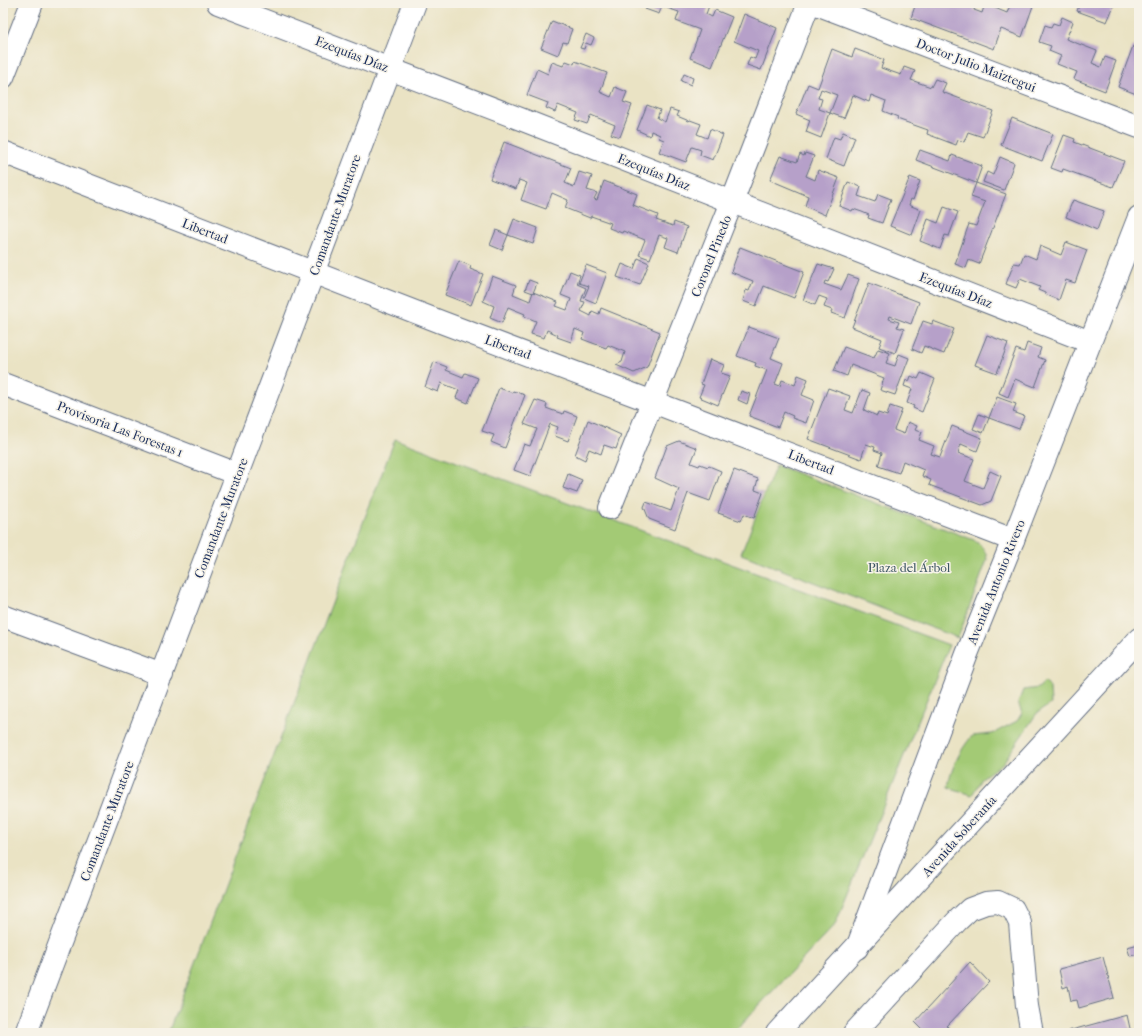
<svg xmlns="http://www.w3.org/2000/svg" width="1142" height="1036" font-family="'IM FELL French Canon',serif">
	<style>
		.green { fill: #a3ca75; stroke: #5f7c6a }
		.building { fill: #b6a0c9 }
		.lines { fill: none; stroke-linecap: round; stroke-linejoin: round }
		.minor-casing { stroke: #636e82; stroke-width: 24 }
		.tertiary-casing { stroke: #636e82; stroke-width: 24 }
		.minor { stroke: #fff; stroke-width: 22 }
		.tertiary { stroke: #fff; stroke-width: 22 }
		.labels { text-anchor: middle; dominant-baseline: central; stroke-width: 3; stroke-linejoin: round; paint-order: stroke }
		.street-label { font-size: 13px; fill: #1b2f5e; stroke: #f7f3e8 }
		.park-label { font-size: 13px; fill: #3d5664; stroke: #f7f3e8 }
	</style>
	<rect width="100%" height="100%" fill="#f7f3e8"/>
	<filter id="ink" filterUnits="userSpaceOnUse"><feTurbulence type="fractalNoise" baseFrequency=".025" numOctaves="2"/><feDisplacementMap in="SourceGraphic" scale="8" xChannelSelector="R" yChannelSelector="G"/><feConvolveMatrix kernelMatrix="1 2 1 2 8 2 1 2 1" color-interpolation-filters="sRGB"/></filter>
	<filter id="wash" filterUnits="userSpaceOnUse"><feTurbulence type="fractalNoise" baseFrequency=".012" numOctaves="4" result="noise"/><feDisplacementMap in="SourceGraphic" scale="16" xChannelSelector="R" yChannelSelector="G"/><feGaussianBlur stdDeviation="0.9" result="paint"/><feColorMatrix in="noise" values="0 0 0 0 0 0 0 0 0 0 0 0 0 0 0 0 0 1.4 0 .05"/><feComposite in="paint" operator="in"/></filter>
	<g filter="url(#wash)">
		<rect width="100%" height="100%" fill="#eae3c4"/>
		<!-- green -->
		<g class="green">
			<path d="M395,439L949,645L835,925L733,1033H168Z"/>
			<path d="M776,465L974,540C982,546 986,550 987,560L958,638L741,554Z"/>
			<path d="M1045,682L1050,688L1051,704L1037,713L1003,763L983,777L972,795L948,787C951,768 960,750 972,736L992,734L1017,721L1022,713L1018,703L1023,690L1038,688Z"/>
		</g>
		<g id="blocks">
			<!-- building -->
			<g class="building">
				<path d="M648,3H710L706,14L712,17L715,10L732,17L712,67L690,58L700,30L676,21L679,12L670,9L662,6L659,14L645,9Z"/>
				<path d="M916,3H976L974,10L982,13L985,4L1007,13L1011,3H1034L1022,37L1001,29L994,49L911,18Z"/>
				<path d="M1080,3H1115L1107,22L1077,11Z"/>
				<path d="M744,14L777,28L761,70L747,65L750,57L755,59L758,51L734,41Z"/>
				<path d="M1062,17L1073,22L1066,39L1097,51L1092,63L1101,67L1105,57L1116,61L1105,91L1074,79L1077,72L1057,64L1061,56L1049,51L1051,46L1039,42L1045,25L1051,27L1053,23L1059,25Z"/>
				<path d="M552,21L572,29L567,43L563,42L558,55L541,48Z"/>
				<path d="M586,34L594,38L591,45L586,43L584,49L580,48Z"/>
				<path d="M1133,46L1139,48V95L1118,87Z"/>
				<path d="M832,49L852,57L855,49L884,60L881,68L901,75L904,67L915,71L911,80L931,87L935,79L946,83L942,92L993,111L983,137L968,132L964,142L958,140L956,145L927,134L928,130L897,119L898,117L883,111L886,101L871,95L869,102L853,95L844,118L830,113L837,95L821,89L818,98L822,99L819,109L830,113L821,138L806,132L810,120L796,114L808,84L818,88Z"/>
				<path d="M566,61L574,64L575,61L607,73L600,92L611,97L615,87L627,92L623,102L632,105L620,137L611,134L615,125L591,115L587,124L575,120L578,113L558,105L555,112L546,108L548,103L527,95L537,69L548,74L552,62L563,66Z"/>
				<path d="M684,74L693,78L691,85L681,81Z"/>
				<path d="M647,105L660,110L657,118L665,122L670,109L679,112L677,116L689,121L690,120L701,124L697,134L707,138L710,129L723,135L713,160L700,155L701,150L692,147L686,162L659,152L664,140L659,138L660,135L651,131L650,136L637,130Z"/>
				<path d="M1012,118L1053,134L1042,161L1001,145Z"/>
				<path d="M843,132L855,137L844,166L826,159L834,137L840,139Z"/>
				<path d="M1064,135L1075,139L1074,142L1124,161L1113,187L1063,169L1062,172L1051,168Z"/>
				<path d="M504,142L571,168L565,183L574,187L579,172L592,176L587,190L597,193L594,199L597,200L604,181L637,194L633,205L658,215L656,220L673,226L674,222L687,227L678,252L665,247L668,238L659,235L650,259L639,255L645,240L623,231L622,233L609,228L611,223L591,216L590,218L565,208L568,200L552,193L546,209L521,200L527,183L519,180L516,189L490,179Z"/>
				<path d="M920,150L950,161L952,155L982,166L976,183L916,160Z"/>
				<path d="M805,153L814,156L806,176L815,180L818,170L839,178L825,215L805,206L808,196L770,180L780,156L797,162L800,154L804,156Z"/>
				<path d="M1000,157L1014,163L1004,190L983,182L987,172L993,175Z"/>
				<path d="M910,177L920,181L913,200L911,199L909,205L921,210L912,235L890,226Z"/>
				<path d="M848,182L861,187L858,196L875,202L878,194L891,199L882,223L868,218L869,215L862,212L853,209L852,211L839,206Z"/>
				<path d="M976,183L1006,194L979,264L969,260L966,268L955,264L969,224L976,226L985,202L971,197Z"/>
				<path d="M1073,200L1104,211L1097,230L1066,217Z"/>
				<path d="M944,207L958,212L949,236L945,235L940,249L920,241L928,219L938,223Z"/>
				<path d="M514,219L538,228L533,244L508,235Z"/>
				<path d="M496,230L508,235L502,250L490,245Z"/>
				<path d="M1066,242L1087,250L1075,283L1066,280L1059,300L1045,294V293L1038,290L1040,287L1020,279L1016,288L1006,284L1014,263L1020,264L1024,254L1036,259L1040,246L1061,255Z"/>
				<path d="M740,247L804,272L794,298L764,286L756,306L743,301L746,290L749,291L753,281L731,272Z"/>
				<path d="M638,258L649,263L640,285L617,277L622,264L634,269Z"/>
				<path d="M459,261L471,266L470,269L483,274L471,305L445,295Z"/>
				<path d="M818,264L834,269L828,282L825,281L824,284L841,290L848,275L859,279L845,318L831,313L832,310L824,307L827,299L819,296L815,305L803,300Z"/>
				<path d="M586,265L607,273L596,303L584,298L589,286L579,283Z"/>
				<path d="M570,271L580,275L577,284L586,288L581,301L585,302L581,311L591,316L592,311L599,314L601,308L660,332L647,367L634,373L616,365L622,362L625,352L608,345L606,348L582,339L584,333L575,329L571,342L557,337L558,335L547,330L544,338L531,334L536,321L524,316L525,314L508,307L502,323L490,318L494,306L483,301L492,276L516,285L513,294L530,301L533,292L558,302L556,306L567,310L571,299L561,295Z"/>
				<path d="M529,280L537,283L533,293L525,290Z"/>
				<path d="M869,283L919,302L911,324L890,316L889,319L899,322L897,327L904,329L895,353L879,347L882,339L852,327Z"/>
				<path d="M923,321L932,324L933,321L954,329L944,354L924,346L921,353L912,349Z"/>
				<path d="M749,327L779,338L771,358L783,363L775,384L780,386L782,380L795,385L798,375L808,379L802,395L814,400L806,423L792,418L793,416L784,412L778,427L749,416L767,370L755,366L756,363L737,356Z"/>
				<path d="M987,335L1008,343L997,373L975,365Z"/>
				<path d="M1027,343L1041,348L1038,357L1045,360L1035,387L1015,379L1008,397L999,393L1016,349L1024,352Z"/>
				<path d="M844,347L874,358L878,349L890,353L886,363L895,366L899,354L909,358L895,395L880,390L884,378L851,365L847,376L834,371Z"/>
				<path d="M710,359L724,365L721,373L730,376L718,405L699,397L704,385L701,384Z"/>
				<path d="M434,362L447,367L446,370L463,377L465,373L478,378L468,403L456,398L459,390L441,383L438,392L425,387Z"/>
				<path d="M921,373L935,379L922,412L913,408L914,406L907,403L912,389L904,386L906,380L909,382L911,376L918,379Z"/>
				<path d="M499,388L513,393V391L525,395L505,448L491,442L494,435L482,431Z"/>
				<path d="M828,388L850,396L845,410L853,413L862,390L870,393L864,410L877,416L878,413L887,416L890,406L902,410L894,430L904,434L908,422L917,426L915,430L922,432L919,440L934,446L931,454L940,457L952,426L982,438L977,451L961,444L958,453L974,459L965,481L983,488L990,471L1001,476L991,501L982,505L929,485L931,480L922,476L924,470L903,461L899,473L878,466L882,453L874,450L875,447L866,444L861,459L808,439Z"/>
				<path d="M741,391L750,394L747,404L738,400Z"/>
				<path d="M997,397L1016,404L1013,412L1024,416L1019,429L989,418Z"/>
				<path d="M535,400L547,404L546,408L554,411L563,414L564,411L577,416L568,441L555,436L558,427L550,424L530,476L514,470L524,444L530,446L537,429L524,424Z"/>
				<path d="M979,414L989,418L983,433L973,429Z"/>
				<path d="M588,420L621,435L616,449L604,445L601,454L589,449L585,460L575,455Z"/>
				<path d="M679,441L697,448L691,463L699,466L700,464L708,467L709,466L721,471L710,501L688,493L675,529L649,519L644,507L646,502L671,511L679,489L655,478L667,446Z"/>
				<path d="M734,470L758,479L755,490L763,493L754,518L744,514L741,521L718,513Z"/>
				<path d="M568,474L582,480L577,493L563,488Z"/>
				<path d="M1139,944V954L1130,956L1127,947Z"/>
				<path d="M1103,957L1114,998L1079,1008L1077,1000L1071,1001L1068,986L1063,988L1059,969Z"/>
				<path d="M970,962L989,982L947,1026L954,1033H926L915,1022Z"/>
				<path d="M1127,1015L1131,1033H1069L1068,1031Z"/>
			</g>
		</g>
	</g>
	<g filter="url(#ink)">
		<use href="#blocks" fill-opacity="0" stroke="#636e82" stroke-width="1"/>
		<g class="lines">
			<defs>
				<g id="minor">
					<path d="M218,3L523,120L1090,342"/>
					<path d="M814,3L1139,127"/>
					<path d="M3,77L32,3"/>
					<path d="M3,152L441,322L653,402L1013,540"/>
					<path d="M3,384L237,474"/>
					<path d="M610,508L732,202L809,3"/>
					<path d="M3,616L162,675"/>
					<path d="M26,1033L415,3"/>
					<path d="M854,1033L957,921L970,909L986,903L998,902L1013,909L1020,923L1027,1006L1032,1033"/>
				</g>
				<g id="tertiary">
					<path d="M857,948L967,654L1013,540L1139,217"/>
					<path d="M777,1033L1139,639"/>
				</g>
			</defs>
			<!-- minor casing -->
			<use href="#minor" class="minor-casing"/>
			<!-- tertiary casing -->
			<use href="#tertiary" class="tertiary-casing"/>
			<!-- minor -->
			<use href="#minor" class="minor"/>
			<!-- tertiary -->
			<use href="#tertiary" class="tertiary"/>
		</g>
	</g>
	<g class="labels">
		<!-- street labels -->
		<g class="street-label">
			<text transform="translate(352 54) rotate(21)">Ezequías Díaz</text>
			<text transform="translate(976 65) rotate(21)">Doctor Julio Maiztegui</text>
			<text transform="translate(654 172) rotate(22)">Ezequías Díaz</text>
			<text transform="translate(335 215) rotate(-70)">Comandante Muratore</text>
			<text transform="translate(205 231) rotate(21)">Libertad</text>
			<text transform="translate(711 256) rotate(-68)">Coronel Pinedo</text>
			<text transform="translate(956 290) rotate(21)">Ezequías Díaz</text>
			<text transform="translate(508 347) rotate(20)">Libertad</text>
			<text transform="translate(120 429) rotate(21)">Provisoria Las Forestas 1</text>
			<text transform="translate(811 462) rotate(21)">Libertad</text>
			<text transform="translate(221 518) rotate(-69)">Comandante Muratore</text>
			<text transform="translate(996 582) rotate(-68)">Avenida Antonio Rivero</text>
			<text transform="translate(107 821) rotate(-69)">Comandante Muratore</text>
			<text transform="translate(959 836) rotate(-48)">Avenida Soberanía</text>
		</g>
		<!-- park labels -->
		<g class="park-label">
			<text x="909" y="567">Plaza del Árbol</text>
		</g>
	</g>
	<!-- margin -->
	<rect width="1142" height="1036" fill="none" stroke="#f7f3e8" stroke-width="16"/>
</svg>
